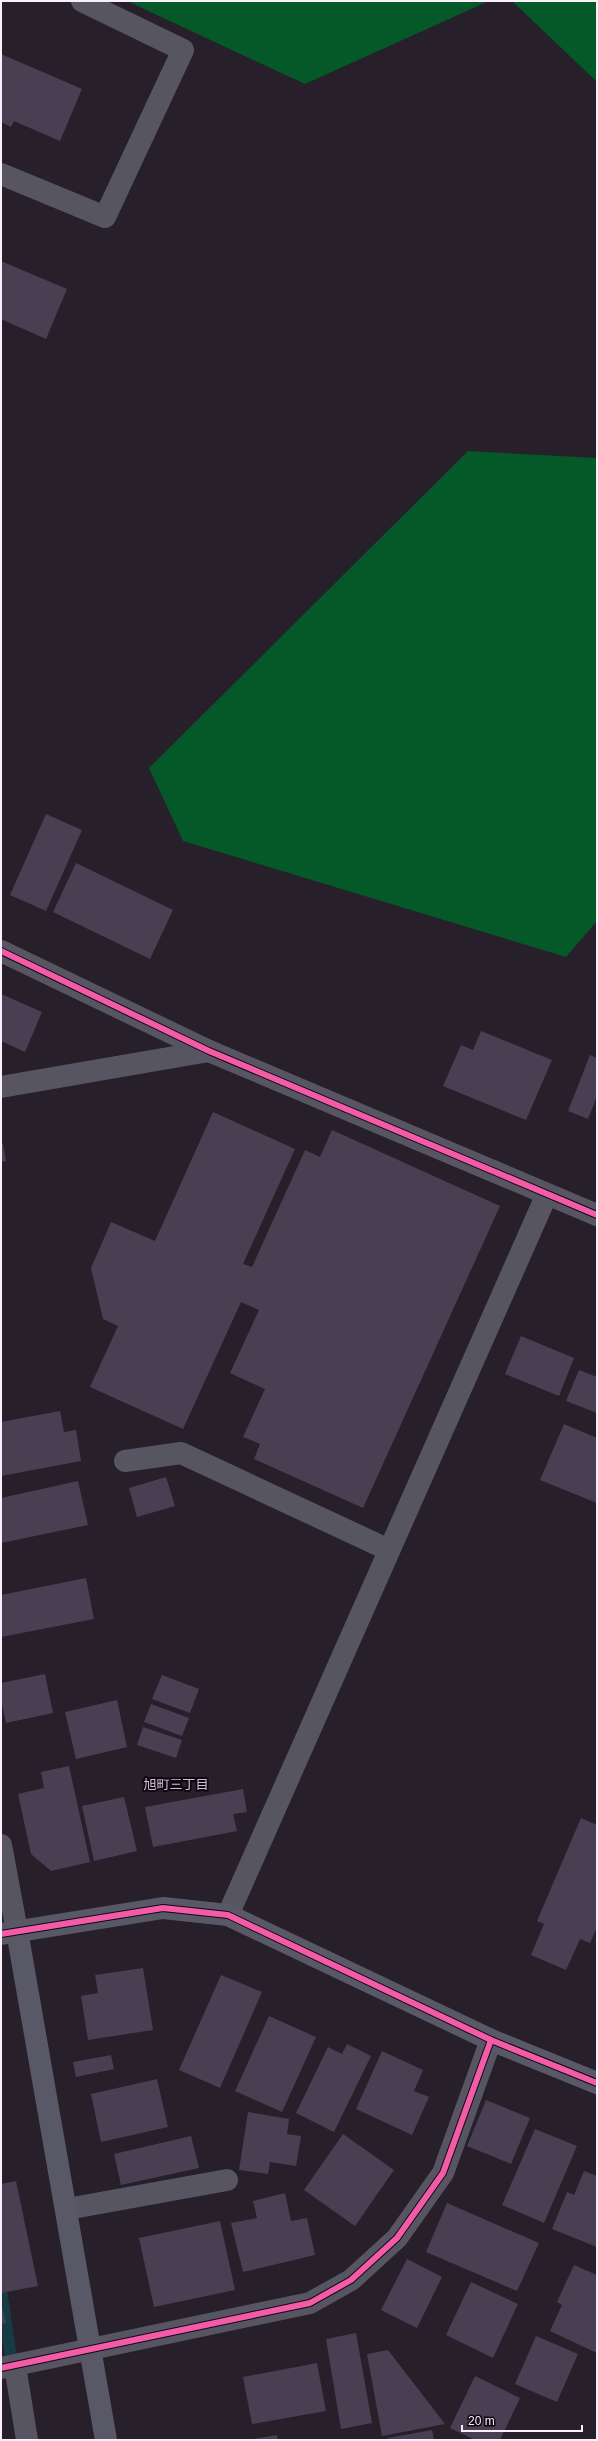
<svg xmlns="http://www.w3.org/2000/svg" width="598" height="2441" font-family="Arial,'Noto Sans JP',sans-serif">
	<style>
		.forest { fill: #055828 }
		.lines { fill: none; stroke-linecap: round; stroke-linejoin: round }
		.stream { stroke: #163b44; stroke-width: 12 }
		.building { fill: #493f52 }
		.lane { stroke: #565561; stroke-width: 22 }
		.street { stroke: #565561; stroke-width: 22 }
		.secondary { stroke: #595866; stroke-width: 22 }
		.cycleway-casing { stroke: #0f0811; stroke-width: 8 }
		.cycleway { stroke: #f35aa7; stroke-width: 6 }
		.labels { text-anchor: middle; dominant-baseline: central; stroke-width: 4; stroke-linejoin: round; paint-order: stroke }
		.neighbourhood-label { font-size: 13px; fill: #d5bfdb; stroke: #0f0811 }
	</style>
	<rect width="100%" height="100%" fill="#271f2a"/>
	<!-- forest -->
	<g class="forest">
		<path d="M127,1H489L305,84Z"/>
		<path d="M512,1H597V82Z"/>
		<path d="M468,451L597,458V921L566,957L183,841L149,768Z"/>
	</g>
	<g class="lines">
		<!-- stream -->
		<path class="stream" d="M1,2289L13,2371"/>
	</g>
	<!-- building -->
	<g class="building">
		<path d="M1,54L82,89L60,141L14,121L11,127L1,122Z"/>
		<path d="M1,261L67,289L46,339L1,319Z"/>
		<path d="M46,814L82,830L46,911L10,895Z"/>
		<path d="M76,863L173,910L150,959L53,912Z"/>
		<path d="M1,994L42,1012L25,1052L1,1041Z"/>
		<path d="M481,1031L552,1060L526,1120L443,1086L461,1045L473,1050Z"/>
		<path d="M590,1055L597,1058V1096L588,1119L568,1111Z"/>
		<path d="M213,1112L295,1149L243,1264L252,1267L305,1150L320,1157L332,1130L500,1206L363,1508L254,1459L260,1444L243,1437L265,1389L230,1373L259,1310L241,1302L183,1429L90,1387L118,1326L103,1319L91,1268L111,1222L155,1241Z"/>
		<path d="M1,1144H3L6,1161L1,1162Z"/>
		<path d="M521,1336L574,1358L559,1396L505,1374Z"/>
		<path d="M579,1370L597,1377V1413L566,1401Z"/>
		<path d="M60,1411L64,1432L76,1430L81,1461L1,1476V1422Z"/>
		<path d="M564,1424L597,1438V1503L540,1480Z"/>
		<path d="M166,1477L175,1506L137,1517L129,1488Z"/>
		<path d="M78,1481L88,1525L1,1543V1498Z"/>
		<path d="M86,1578L94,1619L1,1637V1595Z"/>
		<path d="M45,1674L53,1713L6,1723L1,1700V1683Z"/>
		<path d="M162,1675L199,1689L190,1713L152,1699Z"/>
		<path d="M117,1700L127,1747L76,1759L65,1712Z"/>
		<path d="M151,1704L189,1718L182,1736L144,1722Z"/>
		<path d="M143,1727L182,1740L176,1758L137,1745Z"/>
		<path d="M69,1766L90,1862L51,1871L31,1854L18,1794L44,1788L41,1772Z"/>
		<path d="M243,1789L247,1812L233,1814L237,1831L153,1847L145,1807Z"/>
		<path d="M124,1797L137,1851L94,1861L82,1806Z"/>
		<path d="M581,1818L597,1825V1927L590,1943L580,1939L566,1970L531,1955L544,1924L537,1921Z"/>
		<path d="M143,1968L153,2030L88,2040L81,1996L98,1993L95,1975Z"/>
		<path d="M221,1975L262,1992L220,2088L179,2070Z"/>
		<path d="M269,2016L316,2037L282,2112L235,2091Z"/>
		<path d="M347,2044L371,2056L334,2132L296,2113L328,2047L342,2054Z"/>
		<path d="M382,2051L423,2070L414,2091L429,2097L412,2135L356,2109Z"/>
		<path d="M111,2055L114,2069L76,2077L73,2062Z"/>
		<path d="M157,2079L168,2127L101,2142L91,2094Z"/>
		<path d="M486,2100L530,2118L511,2164L467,2146Z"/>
		<path d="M248,2112L289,2119L287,2134L301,2136L296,2166L270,2162L268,2174L239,2170Z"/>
		<path d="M535,2129L577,2146L544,2223L502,2205Z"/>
		<path d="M343,2134L394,2170L355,2226L304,2190Z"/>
		<path d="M191,2136L199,2168L121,2185L114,2154Z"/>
		<path d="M584,2171L597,2176V2247L552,2229L567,2192L574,2195Z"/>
		<path d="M16,2181L38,2286L1,2293V2184Z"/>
		<path d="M285,2193L291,2221L307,2218L315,2255L243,2272L231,2223L257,2218L253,2201Z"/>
		<path d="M447,2203L539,2243L517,2291L426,2252Z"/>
		<path d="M220,2221L235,2290L154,2307L139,2238Z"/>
		<path d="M407,2259L442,2277L417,2328L381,2310Z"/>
		<path d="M574,2265L597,2275V2353L550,2331L562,2305L557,2302Z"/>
		<path d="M471,2282L518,2304L493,2358L446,2335Z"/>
		<path d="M1,2303L6,2323L1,2324Z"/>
		<path d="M356,2333L372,2423L341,2429L326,2339Z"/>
		<path d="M536,2336L578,2354L557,2402L515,2384Z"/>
		<path d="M388,2350L445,2424L382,2436L367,2354Z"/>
		<path d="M317,2363L326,2411L252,2424L243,2377Z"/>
		<path d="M475,2376L520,2398L500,2440H475L450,2428Z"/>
		<path d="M432,2430L434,2440H388V2438Z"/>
		<path d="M277,2435L278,2440H253V2439Z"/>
	</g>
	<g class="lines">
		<!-- lane -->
		<g class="lane">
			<path d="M1,174L105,217L183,50L82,1"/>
			<path d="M125,1461L181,1453L389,1550"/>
			<path d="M228,1915L547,1194"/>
			<path d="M67,2209L227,2180"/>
			<path d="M15,2366L27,2440"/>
		</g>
		<!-- street -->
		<g class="street">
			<path d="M1,951L209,1051L597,1215"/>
			<path d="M1,1087L209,1051"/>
			<path d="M1,1845L17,1931"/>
			<path d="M1,2368L310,2303L351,2280L397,2238L443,2173L491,2040"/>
		</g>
		<!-- secondary -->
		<g class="secondary">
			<path d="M17,1931L106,2440"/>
			<path d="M1,1934L163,1908L228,1915L491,2040L597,2083"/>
		</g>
		<defs>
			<g id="cycleway">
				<path d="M1,951L209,1051L597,1215"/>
				<path d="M1,1934L163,1908L228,1915L491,2040L597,2083"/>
				<path d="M1,2368L310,2303L351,2280L397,2238L443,2173L491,2040"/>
			</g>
		</defs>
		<!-- cycleway casing -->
		<use href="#cycleway" class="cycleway-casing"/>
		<!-- cycleway -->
		<use href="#cycleway" class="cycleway"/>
	</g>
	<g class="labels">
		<!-- neighbourhood labels -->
		<g class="neighbourhood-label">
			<text x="176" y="1784">旭町三丁目</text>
		</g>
	</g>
	<!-- border -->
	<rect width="598" height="2441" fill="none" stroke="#faeffd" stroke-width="4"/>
	<!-- scale -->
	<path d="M462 2425v6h120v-6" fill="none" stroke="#faeffd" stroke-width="2"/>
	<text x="468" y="2425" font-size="12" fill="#faeffd" stroke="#0f0811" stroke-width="3" paint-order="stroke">20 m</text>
</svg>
